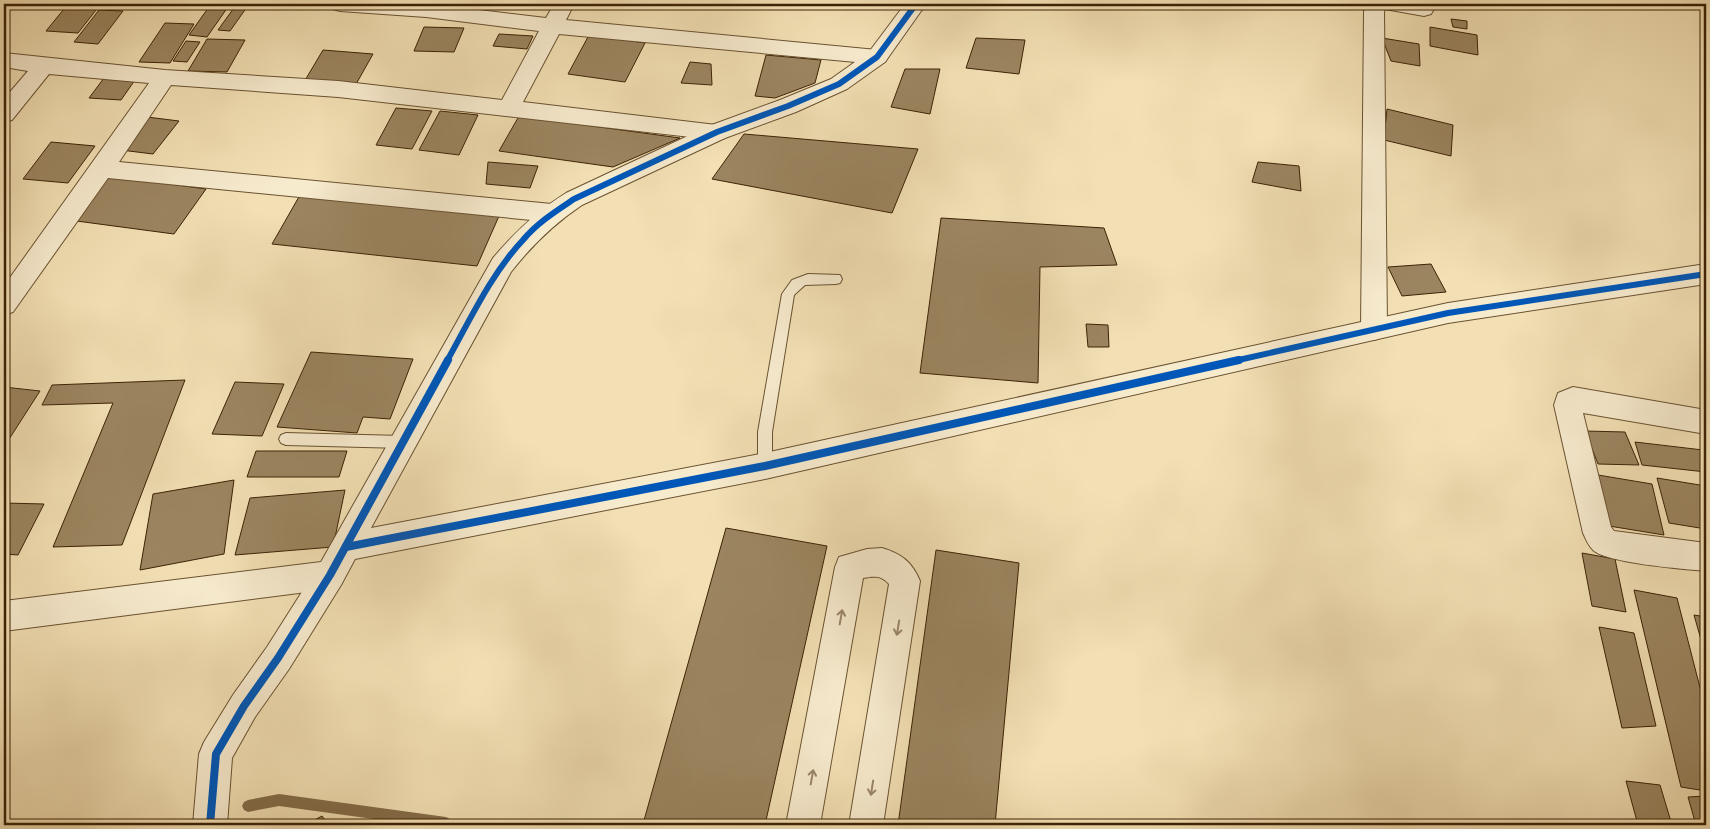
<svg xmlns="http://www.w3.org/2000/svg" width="1710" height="829" font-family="'Sorts Mill Goudy',serif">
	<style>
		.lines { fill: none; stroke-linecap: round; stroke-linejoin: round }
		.stream { fill: #846d4a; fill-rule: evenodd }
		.building { fill: #9b8560; stroke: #3c2205 }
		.service-casing { stroke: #6a5231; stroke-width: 2 }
		.minor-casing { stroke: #6a5231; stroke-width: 2 }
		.tertiary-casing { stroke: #6a5231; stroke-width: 2 }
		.service { fill: #f7ebce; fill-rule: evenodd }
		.minor { fill: #f7ebce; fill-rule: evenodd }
		.tertiary { fill: #f7ebce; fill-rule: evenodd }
		.cycleway-far1-casing { stroke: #f7ebce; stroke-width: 9 }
		.cycleway-casing { stroke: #f7ebce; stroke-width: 11 }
		.cycleway-far1 { stroke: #0057b8; stroke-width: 6 }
		.cycleway { stroke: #0057b8; stroke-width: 8 }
		.oneway { stroke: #9a866a }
	</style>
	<rect width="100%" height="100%" fill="#f2e0b4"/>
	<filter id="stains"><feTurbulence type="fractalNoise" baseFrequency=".004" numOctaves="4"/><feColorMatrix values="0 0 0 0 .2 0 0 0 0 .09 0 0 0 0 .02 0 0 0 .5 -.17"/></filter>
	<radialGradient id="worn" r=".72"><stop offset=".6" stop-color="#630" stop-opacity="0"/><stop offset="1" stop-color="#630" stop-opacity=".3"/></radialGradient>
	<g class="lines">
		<!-- stream -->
		<path class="stream" d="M279,794L446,817L450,819L452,823L451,825H417L279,806L248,812L244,810L242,806L244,802L248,800Z"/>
	</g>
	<!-- building -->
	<g class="building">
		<path d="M68,4L100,5L78,33L46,31Z"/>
		<path d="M211,4H230L207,37L189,35Z"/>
		<path d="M847,4H892L889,9Z"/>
		<path d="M236,5L247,7L230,31L218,30Z"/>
		<path d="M99,10L123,11L98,44L74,42Z"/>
		<path d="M1451,19L1467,21V29L1453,27Z"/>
		<path d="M165,23L194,24L170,63L139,62Z"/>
		<path d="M424,27L464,28L454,52L414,51Z"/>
		<path d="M1430,27L1477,35L1478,55L1430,46Z"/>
		<path d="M499,34L533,36L527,49L493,46Z"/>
		<path d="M589,35L645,43L625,82L568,74Z"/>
		<path d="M976,38L1025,40L1019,74L966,68Z"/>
		<path d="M1382,38L1419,44L1420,66L1391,61Z"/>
		<path d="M207,39L245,40L227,72L188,71Z"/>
		<path d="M186,41L200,42L187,62L173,61Z"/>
		<path d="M323,50L373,54L355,86L304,82Z"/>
		<path d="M766,55L821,60L815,83L775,98L755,96Z"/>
		<path d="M690,62L711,64L712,85L681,83Z"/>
		<path d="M905,69H940L930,114L891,107Z"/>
		<path d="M104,78L135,80L121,100L89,98Z"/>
		<path d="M396,108L432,111L412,149L376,145Z"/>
		<path d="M1387,109L1453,125L1451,156L1384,140Z"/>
		<path d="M440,111L478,115L459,155L419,150Z"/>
		<path d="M519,116L680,138L613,167L499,151Z"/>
		<path d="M147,117L179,121L153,154L121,150Z"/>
		<path d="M744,134L918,149L892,213L712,179Z"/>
		<path d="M51,142L95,146L68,183L23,179Z"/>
		<path d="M488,162L538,166L530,188L486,184Z"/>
		<path d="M1258,162L1299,166L1301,191L1252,182Z"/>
		<path d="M103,175L206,189L174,234L69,220Z"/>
		<path d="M300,195L499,216L477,266L272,244Z"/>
		<path d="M941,218L1104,228L1117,265L1040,267L1038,383L920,373Z"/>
		<path d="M1431,264L1446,292L1402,296L1388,267Z"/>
		<path d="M1086,324L1108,325L1109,347H1088Z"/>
		<path d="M311,352L413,359L390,419L363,417L357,433L277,427Z"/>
		<path d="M185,380L122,545L53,547L113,403L42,405L52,385Z"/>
		<path d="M235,382L284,384L262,436L212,434Z"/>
		<path d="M4,387L40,391L4,447Z"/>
		<path d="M1585,431L1625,432L1639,465L1598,464Z"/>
		<path d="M1635,442L1703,450L1706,460V472L1642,465Z"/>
		<path d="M256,451H347L339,477H247Z"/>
		<path d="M1598,475L1652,484L1664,535L1609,526Z"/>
		<path d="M1657,478L1706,486V529L1669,523Z"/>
		<path d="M234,480L224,554L140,570L153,494Z"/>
		<path d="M345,490L333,547L235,555L250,498Z"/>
		<path d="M4,503L44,504L18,555L4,554Z"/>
		<path d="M726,528L827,546L765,825H651L643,824Z"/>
		<path d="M936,550L1019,563L995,825H898Z"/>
		<path d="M1582,553L1615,559L1626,612L1592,606Z"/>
		<path d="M1634,590L1677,598L1706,711V791L1681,787Z"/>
		<path d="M1694,615L1706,617V657Z"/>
		<path d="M1599,627L1634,633L1656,726L1622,728Z"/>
		<path d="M1626,781L1660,785L1672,825H1638Z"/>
		<path d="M1706,796V825H1696L1688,797Z"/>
		<path d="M322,816L329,825H305Z"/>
	</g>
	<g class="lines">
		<defs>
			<g id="service">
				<path d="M808,274L840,275L842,279L840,283L836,284L805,285L794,295L772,432V466L770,470L765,472L760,470L758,466V432L782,294L792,280Z"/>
				<path d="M286,433L403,436L408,438L410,442L408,446L403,448L286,445L281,443L279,439L281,435Z"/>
			</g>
			<g id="minor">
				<path d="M330,4H430L546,18L554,4H574L566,20L877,50L885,52L888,57L885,62L877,64L559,34L523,102L725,126L728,132L725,138L717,140L338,97L171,85L119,162L552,204L561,207L564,213L561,219L552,222L108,178L13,312L4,315V286L149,83L49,74L12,120L4,122V99L28,71L4,67V53L165,70L338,81L502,100L539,31L426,17L340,11L333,9Z"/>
				<path d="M1366,4H1429L1434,9L1431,14L1424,16L1385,9L1384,12L1387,329L1383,337L1374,340L1365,337L1361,329L1364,12Z"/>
				<path d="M1573,387L1706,410V434L1583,413L1611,527L1614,531L1706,543V571C1684,569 1606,563 1593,550C1588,545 1586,539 1583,533L1554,405L1558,393Z"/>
				<path d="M882,548C902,554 912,562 920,581L883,825H849L889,584C881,575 874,576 863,578L820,825H786L835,567L839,557L867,549Z"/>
				<path d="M330,561L341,565L345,575L341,585L289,669L255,717L232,758L227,825H193L199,754L204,742L233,695L267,647L319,565Z"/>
			</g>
			<path id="tertiary" d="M905,4H926L885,62L847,89L796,112L725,138L582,205C554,224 532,245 511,272L371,528L765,453L1448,303L1706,264V284L1448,323L765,479L355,559L341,585L330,589L4,631V601L321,562L493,258C515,232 537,211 566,193L709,126L780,100L831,79L869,52Z"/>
		</defs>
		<!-- service casing -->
		<use href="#service" class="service-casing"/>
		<!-- minor casing -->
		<use href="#minor" class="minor-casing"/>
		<!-- tertiary casing -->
		<use href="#tertiary" class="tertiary-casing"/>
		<!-- service -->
		<use href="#service" class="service"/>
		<!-- minor -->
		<use href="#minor" class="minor"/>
		<!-- tertiary -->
		<use href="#tertiary" class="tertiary"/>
		<defs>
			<g id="cycleway-far1">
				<path d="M447,361C470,320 491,274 523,240C537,223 556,211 574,199L717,132L788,106L839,84L877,57L916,4"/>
				<path d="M1234,361L1448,313L1706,274"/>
			</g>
			<g id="cycleway">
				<path d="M346,547L765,466L1239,360"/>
				<path d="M210,825L216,754L244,706L278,658L330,575L448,360"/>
			</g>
		</defs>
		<!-- cycleway-far1 casing -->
		<use href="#cycleway-far1" class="cycleway-far1-casing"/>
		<!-- cycleway casing -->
		<use href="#cycleway" class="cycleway-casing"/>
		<!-- cycleway-far1 -->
		<use href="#cycleway-far1" class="cycleway-far1"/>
		<!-- cycleway -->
		<use href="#cycleway" class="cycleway"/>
	</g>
	<!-- one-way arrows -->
	<defs><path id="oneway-shaft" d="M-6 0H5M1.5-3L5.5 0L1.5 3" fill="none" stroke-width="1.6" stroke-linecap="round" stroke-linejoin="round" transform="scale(1.25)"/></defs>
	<g class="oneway">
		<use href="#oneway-shaft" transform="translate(841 617) rotate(-80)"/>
		<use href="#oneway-shaft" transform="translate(898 628) rotate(99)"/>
		<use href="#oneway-shaft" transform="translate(812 777) rotate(-80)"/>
		<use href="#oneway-shaft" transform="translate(872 788) rotate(99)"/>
	</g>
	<!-- margin -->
	<rect width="1710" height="829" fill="none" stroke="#f2e0b4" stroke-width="20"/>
	<rect x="5" y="5" width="1700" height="819" fill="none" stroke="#3c2205" stroke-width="2.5"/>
	<rect x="10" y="10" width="1690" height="809" fill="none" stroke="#3c2205"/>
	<rect width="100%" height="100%" filter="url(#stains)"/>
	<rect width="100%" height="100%" fill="url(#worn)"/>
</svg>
